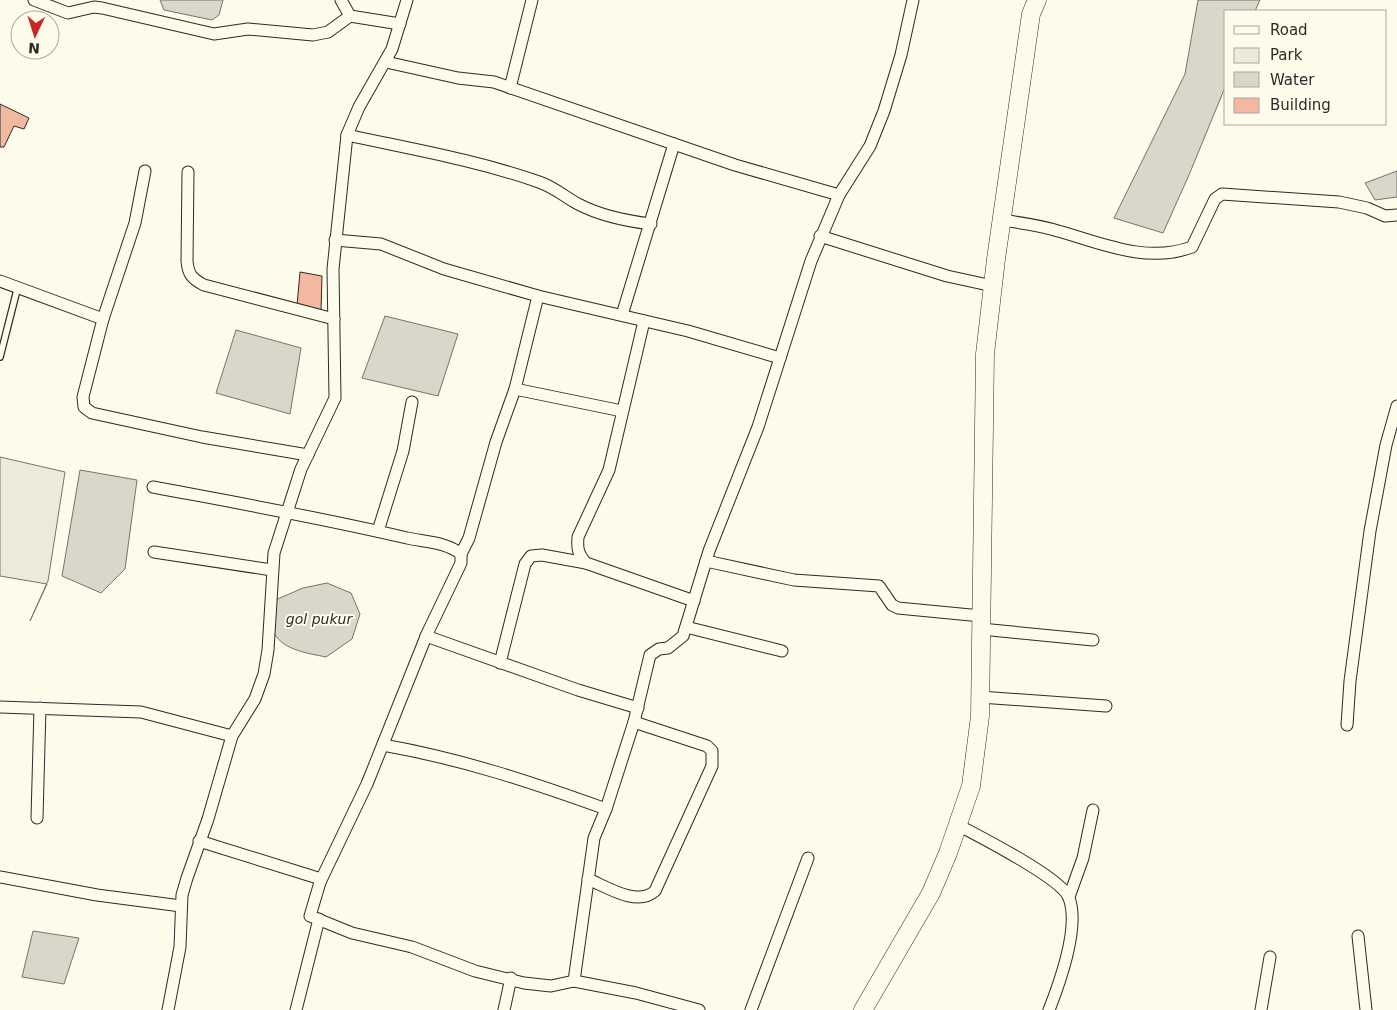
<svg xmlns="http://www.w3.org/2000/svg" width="1397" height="1010" font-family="'DejaVu Sans',sans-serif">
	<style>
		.green { fill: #ecebdb; stroke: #74746e }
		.water { fill: #d8d7c9; stroke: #74746e }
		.building { fill: #f2b8a0; stroke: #2b2b2b }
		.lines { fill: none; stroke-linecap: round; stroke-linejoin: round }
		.service-casing { stroke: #2b2b2b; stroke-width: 8 }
		.minor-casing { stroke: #2b2b2b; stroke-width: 13 }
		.primary-casing { stroke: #2b2b2b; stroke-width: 19 }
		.service { stroke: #fdfbea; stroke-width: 5.5 }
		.minor { stroke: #fdfbea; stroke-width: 11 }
		.primary { stroke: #fdfbea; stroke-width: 18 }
		.labels { text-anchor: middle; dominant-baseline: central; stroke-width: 4; stroke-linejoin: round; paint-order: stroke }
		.water-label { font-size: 14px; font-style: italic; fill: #2b2b2b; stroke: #fdfbea }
	</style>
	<rect width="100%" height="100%" fill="#fdfbea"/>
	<!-- green -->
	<path class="green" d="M0,457L65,472L48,581L47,583L30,621L47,584L0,576Z"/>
	<!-- water -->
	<g class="water">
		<path d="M160,0H223L219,15L212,20L164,10Z"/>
		<path d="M1198,0H1260L1255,11H1226V85L1189,175L1163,233L1114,218L1185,74Z"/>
		<path d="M1397,171V197L1375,200L1365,183Z"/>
		<path d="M385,316L458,334L438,396L362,378Z"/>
		<path d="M236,330L301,348L290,414L216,393Z"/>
		<path d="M80,470L137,480L125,569L101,593L62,576Z"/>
		<path d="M327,583L351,593L360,614L352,639L326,657C307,653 280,650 272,629C270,621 273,609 273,601L303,588Z"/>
		<path d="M33,931L79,938L64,984L22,977Z"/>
	</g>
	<!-- building -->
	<g class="building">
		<path d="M0,104L29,118L24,129L14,126L4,147H0Z"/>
		<path d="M300,272L322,276L321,311L297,305Z"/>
	</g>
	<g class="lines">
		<defs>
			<path id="service" d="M0,357L18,286"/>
			<g id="minor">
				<path d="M34,0L68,13L94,7L102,8L214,34L248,29L313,35L328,32L350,16"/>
				<path d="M341,0L350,16L400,24"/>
				<path d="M386,62L458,78L494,82L735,165L839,195"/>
				<path d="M510,88L532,0"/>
				<path d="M347,135C411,149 476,160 539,182C554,187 565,197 578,204C601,216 626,221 651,224"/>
				<path d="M188,172L187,261C188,274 192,279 204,285L334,319"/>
				<path d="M1002,220C1020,223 1039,225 1058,231C1102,243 1146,264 1192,247L1215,199L1222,194L1339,202L1367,208L1385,216L1397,215"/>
				<path d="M820,236L947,276L993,286"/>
				<path d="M335,240L381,244L444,269L538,296L688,331L780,358"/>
				<path d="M0,281L103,319L83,397L84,407L92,413L202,437L308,455"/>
				<path d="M622,315L674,144"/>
				<path d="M103,319L135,223L145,171"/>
				<path d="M644,321L609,470L578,537C577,549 578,554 586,563L694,601"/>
				<path d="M515,389L538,296"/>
				<path d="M153,487C238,503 323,518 407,538C426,542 446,542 461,554V563L427,634L367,784L321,880"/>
				<path d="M378,531L403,451L412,402"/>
				<path d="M154,552L272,570"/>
				<path d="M461,554L469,538L496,442L515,389L622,411"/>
				<path d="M706,561L794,580L879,586L892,605L898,608L981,616"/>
				<path d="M686,627L782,651"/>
				<path d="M981,629L1093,640"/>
				<path d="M426,636L578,690L638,708"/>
				<path d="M500,663L525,564L531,556L542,555L586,563"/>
				<path d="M980,697L1106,706"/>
				<path d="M0,707L141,712L232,736"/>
				<path d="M1347,725L1350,681L1370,531L1386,445L1397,406"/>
				<path d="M383,745C462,759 531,782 606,809"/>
				<path d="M37,818L40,708"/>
				<path d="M958,825C980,837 1062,878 1069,898C1080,927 1060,982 1049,1010"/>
				<path d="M199,841L321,879L310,916L352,933L412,947L475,971L524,983L551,986L574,981L636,993L699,1010"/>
				<path d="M0,877L97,895L181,906"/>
				<path d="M588,879C607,887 637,907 655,891L712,766V751L707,746L634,722"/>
				<path d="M1069,897L1083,858L1093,810"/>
				<path d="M1358,936L1366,1010"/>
				<path d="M574,981L594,838L606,809L634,722L650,655L659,649L668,648L683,636L709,551L758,427L811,261L839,195L870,146L884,111L901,55L913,0"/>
				<path d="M168,1010L180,947L182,895L187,878L208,819L232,736L255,699L264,674L268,650L274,553L301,469L335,398L333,269L347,135L359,107L392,49L407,0"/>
				<path d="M296,1010L319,919"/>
				<path d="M504,1010L511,978"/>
				<path d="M751,1010L808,858"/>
				<path d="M1261,1010L1270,957"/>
			</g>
			<path id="primary" d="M863,1010L931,893L948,853L971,786L980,716L985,354L996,259L1031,14L1037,0"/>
		</defs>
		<!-- service casing -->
		<use href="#service" class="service-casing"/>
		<!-- minor casing -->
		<use href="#minor" class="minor-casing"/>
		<!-- primary casing -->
		<use href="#primary" class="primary-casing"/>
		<!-- service -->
		<use href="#service" class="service"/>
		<!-- minor -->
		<use href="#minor" class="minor"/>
		<!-- primary -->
		<use href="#primary" class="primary"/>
	</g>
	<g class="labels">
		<!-- water labels -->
		<g class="water-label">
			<text x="319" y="619">gol pukur</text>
		</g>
	</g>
	<!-- legend -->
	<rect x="1224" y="10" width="162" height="115" fill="#fdfbea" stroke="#a9a89e"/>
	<rect x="1234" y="26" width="25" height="8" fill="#fdfbea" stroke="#a9a89e"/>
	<text x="1270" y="35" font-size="15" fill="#2b2b2b">Road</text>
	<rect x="1234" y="48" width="25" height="15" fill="#ecebdb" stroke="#a9a89e"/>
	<text x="1270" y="60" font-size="15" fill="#2b2b2b">Park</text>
	<rect x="1234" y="72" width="25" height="15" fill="#d8d7c9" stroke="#a9a89e"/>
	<text x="1270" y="85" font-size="15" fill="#2b2b2b">Water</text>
	<rect x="1234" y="98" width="25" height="15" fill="#f2b8a0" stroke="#a9a89e"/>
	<text x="1270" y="110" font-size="15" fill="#2b2b2b">Building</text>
	<!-- north arrow -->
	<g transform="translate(35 35) rotate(184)"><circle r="24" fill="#fdfbea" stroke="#a9a89e"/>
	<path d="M0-4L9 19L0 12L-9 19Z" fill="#c62828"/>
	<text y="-8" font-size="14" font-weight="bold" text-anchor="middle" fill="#2b2b2b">N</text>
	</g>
</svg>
